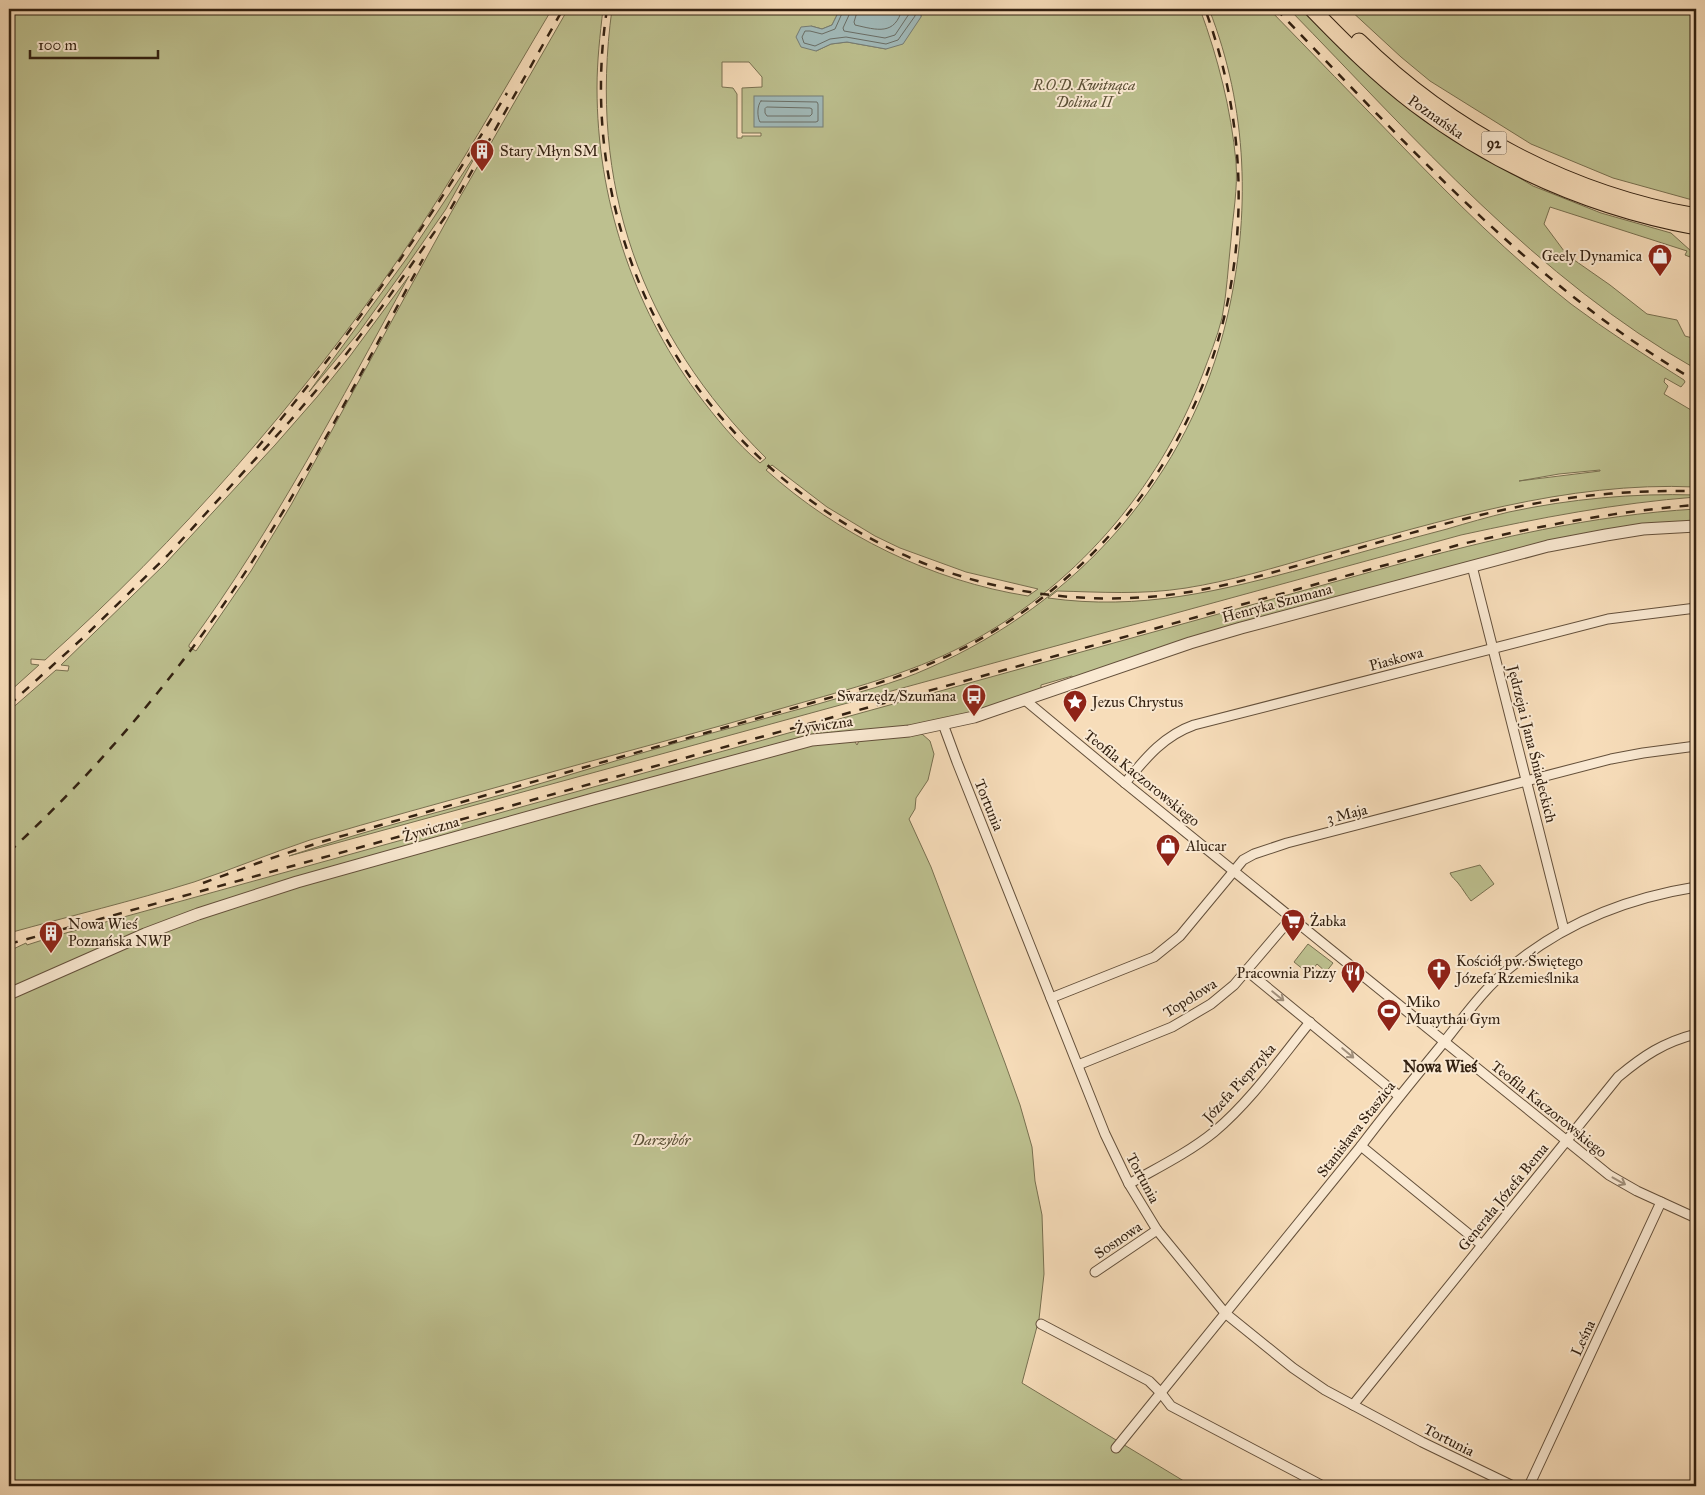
<svg xmlns="http://www.w3.org/2000/svg" width="1705" height="1495" font-family="'IM FELL Great Primer',serif">
	<style>
		.green { fill: #bdc08f; stroke: #787050; fill-rule: evenodd }
		.water { fill: #a1baba; stroke: #757d76 }
		.lines { fill: none; stroke-linecap: round; stroke-linejoin: round }
		.shore { stroke: #6a6e66; stroke-width: 1 }
		.minor-casing { stroke: #64503b; stroke-width: 11 }
		.tertiary-casing { stroke: #64503b; stroke-width: 13 }
		.primary-casing { stroke: #332111; stroke-width: 17 }
		.minor { stroke: #fae9d2; stroke-width: 9 }
		.tertiary { stroke: #fae9d2; stroke-width: 11 }
		.primary { stroke: #f7ddba; stroke-width: 15 }
		.rail { stroke: #332111; stroke-width: 2.5; stroke-dasharray: 9 9; stroke-linecap: butt }
		.oneway { stroke: #a08f7b }
		.labels { text-anchor: middle; dominant-baseline: central; stroke-width: 4; stroke-linejoin: round; paint-order: stroke }
		.shield { fill: #fae9d2; stroke: #6f5d4b; stroke-width: 1 }
		.shield-label { font-size: 14px; font-weight: bold; fill: #332111 }
		.park-label { font-size: 15px; font-style: italic; fill: #5c5137; stroke: #fae9d2 }
		.street-label { font-size: 15px; fill: #332111; stroke: #fae9d2 }
		.poi-label { font-size: 15px; fill: #332111; stroke: #fae9d2; text-anchor: start }
		.neighbourhood-label { font-size: 16px; font-weight: bold; fill: #332111; stroke: #fae9d2 }
	</style>
	<rect width="100%" height="100%" fill="#f7ddba"/>
	<filter id="stains"><feTurbulence type="fractalNoise" baseFrequency=".004" numOctaves="4"/><feColorMatrix values="0 0 0 0 .2 0 0 0 0 .09 0 0 0 0 .02 0 0 0 .5 -.17"/></filter>
	<radialGradient id="worn" r=".72"><stop offset=".6" stop-color="#630" stop-opacity="0"/><stop offset="1" stop-color="#630" stop-opacity=".3"/></radialGradient>
	<!-- green -->
	<g class="green">
		<path d="M9,9H552C503,91 456,175 402,254C300,402 179,540 45,660L31,659V664L39,665L9,692Z"/>
		<path d="M568,9H603C600,35 597,61 597,88C597,197 632,305 697,393C716,418 736,443 760,463L766,458C640,333 588,184 612,9H840L832,25L822,29L811,26L816,51L831,44L847,42L886,49L921,17V9H1200C1218,58 1231,109 1236,162C1238,188 1233,214 1231,240C1228,267 1227,292 1222,318C1217,338 1209,357 1202,376C1158,491 1073,589 963,646C909,674 849,689 790,706C698,733 604,757 512,783C444,802 377,820 310,840C271,853 233,869 194,882C133,901 70,916 9,933V711L56,670L68,671L69,666L61,665L165,564L275,445L317,397L350,356L409,276C340,401 274,529 189,645V647L196,651L251,571L291,505L452,211ZM722,62H749L762,77V87L742,88V133H761V136H742V138H737V94L733,88L722,87ZM772,465L827,507L875,536L900,548L966,572L1038,589L1028,596C932,581 838,535 766,470Z"/>
		<path d="M1209,9H1269C1313,54 1356,99 1400,144C1454,200 1510,256 1571,304C1607,331 1646,356 1684,380L1685,382L1681,387L1665,378L1664,382L1668,386L1664,394L1691,410L1696,402V487C1566,481 1442,521 1318,555C1274,568 1230,581 1186,588C1142,595 1100,592 1057,591L1048,598C1140,611 1221,591 1309,567C1355,554 1401,541 1447,529C1467,523 1488,517 1509,512C1570,499 1633,493 1696,495V497C1617,503 1539,518 1461,535L289,856C361,832 435,813 508,793C564,777 620,759 676,743C723,730 770,717 818,704C855,693 894,684 929,668C1077,603 1190,477 1227,318C1251,215 1248,108 1209,9ZM1600,470V471L1519,481L1559,474Z"/>
		<path d="M1289,9H1302L1326,33L1449,135L1533,186L1601,213L1671,233L1691,251L1690,257L1685,255L1687,251L1550,207L1544,224L1567,255L1610,285L1647,314L1677,320L1685,336L1696,339V369C1537,279 1415,138 1289,9Z"/>
		<path d="M1349,9H1696V201L1613,178L1531,144L1430,81L1401,57Z"/>
		<path d="M481,146L446,209L403,271L359,332L309,392L407,258Z"/>
		<path d="M1696,509V522C1595,527 1498,554 1400,581C1339,597 1278,613 1217,630C1169,645 1121,662 1074,679L1072,676L1041,685V690C1003,702 964,718 924,724C882,731 840,730 798,739L303,877L213,905L168,921L42,975L44,978L182,920L297,882L788,746L823,738L851,736L857,745L859,741L922,734L930,741L934,754L928,780L916,798L915,809L909,819L931,867L1005,1063L1020,1105L1032,1147L1035,1181L1042,1215L1044,1274L1039,1319L1022,1383L1192,1486H9V951L26,943L27,945L55,936L1392,566C1492,539 1592,515 1696,509Z"/>
		<path d="M1480,865L1494,884L1471,901C1466,895 1463,889 1458,883C1455,879 1452,878 1450,873Z"/>
		<path d="M1308,944L1333,963L1326,972L1317,964L1309,974L1294,962Z"/>
	</g>
	<!-- water -->
	<g class="water">
		<path d="M840,9H921V17L903,44L886,49L847,42L831,44L816,51L801,47L796,37L801,27L811,26L822,29L832,25Z"/>
		<rect x="754" y="96" width="69" height="31"/>
	</g>
	<g class="lines">
		<!-- shore -->
		<g class="shore">
			<path d="M844,9L835,29L822,34L810,31H805L802,37L804,43L815,46L830,39L846,37L886,44L898,40L915,16L916,9"/>
			<path d="M850,9L849,15L843,28L844,31L885,38L895,35L909,14L910,9"/>
			<path d="M858,9L854,22L855,25C877,30 895,36 902,9"/>
			<path d="M761,101L817,102L818,104V121L816,122H760C757,117 757,105 761,101Z"/>
			<path d="M767,107L810,108L812,109V114L810,116H767L765,113V109Z"/>
		</g>
		<defs>
			<g id="minor">
				<path d="M1472,566L1564,930"/>
				<path d="M1025,700L1125,783L1609,1175L1637,1191L1696,1218"/>
				<path d="M943,724L957,762L1105,1134L1129,1184L1157,1230L1225,1313L1293,1368L1325,1390L1422,1442L1513,1486"/>
				<path d="M1125,783C1145,759 1163,736 1194,725L1608,619L1696,608"/>
				<path d="M1246,970L1399,1096"/>
				<path d="M1051,998L1154,957L1180,936L1243,860L1254,854L1287,843L1611,759L1643,753L1696,746"/>
				<path d="M1078,1065L1172,1027L1211,1004L1234,985L1292,917"/>
				<path d="M1361,1146L1482,1245"/>
				<path d="M1129,1184C1157,1168 1188,1153 1214,1132C1251,1101 1280,1059 1310,1022"/>
				<path d="M1095,1272L1157,1230"/>
				<path d="M1041,1324L1149,1381L1161,1393L1171,1406L1323,1486"/>
				<path d="M1353,1405L1618,1077C1643,1056 1664,1042 1696,1034"/>
				<path d="M1116,1448L1361,1146C1388,1110 1416,1076 1444,1042C1461,1021 1476,999 1496,980C1552,928 1621,899 1696,887"/>
				<path d="M1529,1486L1661,1202"/>
			</g>
			<path id="tertiary" d="M9,994L145,934L198,914L297,882L593,799L812,740L909,731L974,717L1190,643L1241,628L1548,546L1606,535L1643,529L1696,526"/>
			<g id="primary">
				<path d="M1312,9C1344,42 1377,75 1415,104C1498,167 1594,208 1696,227"/>
				<path d="M1359,41C1451,131 1569,194 1696,216"/>
			</g>
		</defs>
		<!-- minor casing -->
		<use href="#minor" class="minor-casing"/>
		<!-- tertiary casing -->
		<use href="#tertiary" class="tertiary-casing"/>
		<!-- primary casing -->
		<use href="#primary" class="primary-casing"/>
		<!-- minor -->
		<use href="#minor" class="minor"/>
		<!-- tertiary -->
		<use href="#tertiary" class="tertiary"/>
		<!-- primary -->
		<use href="#primary" class="primary"/>
		<!-- rail -->
		<g class="rail">
			<path d="M607,9C586,145 620,285 703,395C753,460 817,513 891,549C985,594 1093,609 1195,591C1230,585 1263,575 1296,566C1368,546 1439,523 1512,508C1573,495 1634,490 1696,491"/>
			<path d="M1276,9C1406,143 1532,286 1696,381"/>
			<path d="M257,448C351,337 432,217 507,93"/>
			<path d="M9,705L85,636L168,555L290,421L338,365L381,308L450,210L563,9"/>
			<path d="M9,852C104,764 188,663 257,554C317,459 369,358 423,259"/>
			<path d="M203,883L269,859L321,842L843,694C902,677 957,656 1008,622C1213,489 1289,236 1205,9"/>
			<path d="M9,944L1462,544C1539,526 1617,511 1696,505"/>
		</g>
	</g>
	<!-- one-way arrows -->
	<defs><path id="oneway-shaft" d="M-6 0H5M1.5-3L5.5 0L1.5 3" fill="none" stroke-width="1.6" stroke-linecap="round" stroke-linejoin="round" transform="scale(1.25)"/></defs>
	<g class="oneway">
		<use href="#oneway-shaft" transform="translate(1278 996) rotate(39)"/>
		<use href="#oneway-shaft" transform="translate(1348 1053) rotate(40)"/>
		<use href="#oneway-shaft" transform="translate(1619 1181) rotate(29)"/>
	</g>
	<!-- icons -->
	<defs>
		<symbol id="building-pin" viewBox="-11 -11 22 30"><path d="M0 17L-7.5 6A9.5 9.5 0 1 1 7.5 6Z" fill="#8f2418" stroke="#fae9d2"/><path d="M-4-6H4V6H1V3H-1V6H-4ZM-2.5-4.3h1.7v1.8h-1.7ZM.8-4.3h1.7v1.8H.8ZM-2.5-1h1.7V.8h-1.7ZM.8-1h1.7V.8H.8Z" fill="#fff"/></symbol>
		<symbol id="shop-pin" viewBox="-11 -11 22 30"><path d="M0 17L-7.5 6A9.5 9.5 0 1 1 7.5 6Z" fill="#8f2418" stroke="#fae9d2"/><path d="M-5-2.5h2.3a2.7 3.5 0 0 1 5.4 0H5L5.5 6h-11ZM-1.5-2.5h3a1.5 2.3 0 0 0-3 0Z" fill="#fff"/></symbol>
		<symbol id="bus-pin" viewBox="-11 -11 22 30"><path d="M0 17L-7.5 6A9.5 9.5 0 1 1 7.5 6Z" fill="#8f2418" stroke="#fae9d2"/><path d="M-5-6H5V4H4V6H2V4H-2V6H-4V4H-5ZM-3.5-4V0h7V-4ZM-3.5 1.2v1.5H-2V1.2ZM2 1.2v1.5H3.5V1.2Z" fill="#fff"/></symbol>
		<symbol id="sight-pin" viewBox="-11 -11 22 30"><path d="M0 17L-7.5 6A9.5 9.5 0 1 1 7.5 6Z" fill="#8f2418" stroke="#fae9d2"/><path d="M0-6L1.8-2.2L6-1.7L2.9 1.2L3.7 5.4L0 3.3L-3.7 5.4L-2.9 1.2L-6-1.7L-1.8-2.2Z" fill="#fff"/></symbol>
		<symbol id="supermarket-pin" viewBox="-11 -11 22 30"><path d="M0 17L-7.5 6A9.5 9.5 0 1 1 7.5 6Z" fill="#8f2418" stroke="#fae9d2"/><path d="M-6-5.5h2.5l.6 2H6L4.5 2H-2.5L-4.4-4H-6ZM-1.5 3.2a1.3 1.3 0 1 0 .1 0ZM3 3.2a1.3 1.3 0 1 0 .1 0Z" fill="#fff"/></symbol>
		<symbol id="church-pin" viewBox="-11 -11 22 30"><path d="M0 17L-7.5 6A9.5 9.5 0 1 1 7.5 6Z" fill="#8f2418" stroke="#fae9d2"/><path d="M-1.2-6h2.4v3.5h3.3v2.4h-3.3V6h-2.4V-.1h-3.3v-2.4h3.3Z" fill="#fff"/></symbol>
		<symbol id="restaurant-pin" viewBox="-11 -11 22 30"><path d="M0 17L-7.5 6A9.5 9.5 0 1 1 7.5 6Z" fill="#8f2418" stroke="#fae9d2"/><path d="M-5-6h1v4h1v-4h1v4h1v-4h1v5L-1.5 .5V6h-2V.5L-5-1ZM5-6V6H3V1.5H1.5Q1.5-4 5-6Z" fill="#fff"/></symbol>
		<symbol id="stadium-pin" viewBox="-11 -11 22 30"><path d="M0 17L-7.5 6A9.5 9.5 0 1 1 7.5 6Z" fill="#8f2418" stroke="#fae9d2"/><path d="M0-5a6.5 5 0 1 0 0 10a6.5 5 0 1 0 0-10ZM-3.5-1.8h7v3.6h-7Z" fill="#fff"/></symbol>
	</defs>
	<g fill-rule="evenodd">
		<use href="#building-pin" x="468" y="137" width="28" height="38"/>
		<use href="#shop-pin" x="1646" y="242" width="28" height="38"/>
		<use href="#bus-pin" x="960" y="682" width="28" height="38"/>
		<use href="#sight-pin" x="1061" y="688" width="28" height="38"/>
		<use href="#shop-pin" x="1154" y="832" width="28" height="38"/>
		<use href="#supermarket-pin" x="1279" y="907" width="28" height="38"/>
		<use href="#building-pin" x="37" y="919" width="28" height="38"/>
		<use href="#church-pin" x="1425" y="956" width="28" height="38"/>
		<use href="#restaurant-pin" x="1339" y="959" width="28" height="38"/>
		<use href="#stadium-pin" x="1375" y="997" width="28" height="38"/>
	</g>
	<g class="labels">
		<!-- shield labels -->
		<rect class="shield" x="1481.5" y="131.5" width="25" height="23" rx="4"/>
		<g class="shield-label">
			<text x="1494" y="143">92</text>
		</g>
		<!-- park labels -->
		<g class="park-label">
			<text x="1084" y="85">R.O.D. Kwitnąca<tspan x="1084" dy="17">Dolina II</tspan></text>
			<text x="661" y="1140">Darzybór</text>
		</g>
		<!-- street labels -->
		<g class="street-label">
			<text transform="translate(1436 117) rotate(35)">Poznańska</text>
			<text transform="translate(1277 603) rotate(-15)">Henryka Szumana</text>
			<text transform="translate(1396 659) rotate(-15)">Piaskowa</text>
			<text transform="translate(824 725) rotate(-8)">Żywiczna</text>
			<text transform="translate(1532 744) rotate(76)">Jędrzeja i Jana Śniadeckich</text>
			<text transform="translate(1142 778) rotate(39)">Teofila Kaczorowskiego</text>
			<text transform="translate(989 805) rotate(68)">Tortunia</text>
			<text transform="translate(1347 814) rotate(-14)">3 Maja</text>
			<text transform="translate(431 829) rotate(-16)">Żywiczna</text>
			<text transform="translate(1190 998) rotate(-32)">Topolowa</text>
			<text transform="translate(1239 1083) rotate(-48)">Józefa Pieprzyka</text>
			<text transform="translate(1549 1109) rotate(39)">Teofila Kaczorowskiego</text>
			<text transform="translate(1356 1129) rotate(-52)">Stanisława Staszica</text>
			<text transform="translate(1143 1178) rotate(62)">Tortunia</text>
			<text transform="translate(1503 1197) rotate(-51)">Generała Józefa Bema</text>
			<text transform="translate(1118 1240) rotate(-34)">Sosnowa</text>
			<text transform="translate(1583 1338) rotate(-65)">Leśna</text>
			<text transform="translate(1449 1440) rotate(27)">Tortunia</text>
		</g>
		<!-- poi labels -->
		<g class="poi-label">
			<text x="500" y="151">Stary Młyn SM</text>
			<text x="1642" y="256" text-anchor="end">Geely Dynamica</text>
			<text x="956" y="696" text-anchor="end">Swarzędz/Szumana</text>
			<text x="1092" y="702">Jezus Chrystus</text>
			<text x="1186" y="846">Alucar</text>
			<text x="1310" y="921">Żabka</text>
			<text x="68" y="924">Nowa Wieś<tspan x="68" dy="17">Poznańska NWP</tspan></text>
			<text x="1456" y="961">Kościół pw. Świętego<tspan x="1456" dy="17">Józefa Rzemieślnika</tspan></text>
			<text x="1336" y="973" text-anchor="end">Pracownia Pizzy</text>
			<text x="1406" y="1002">Miko<tspan x="1406" dy="17">Muaythai Gym</tspan></text>
		</g>
		<!-- neighbourhood labels -->
		<g class="neighbourhood-label">
			<text x="1440" y="1066">Nowa Wieś</text>
		</g>
	</g>
	<!-- margin -->
	<rect width="1705" height="1495" fill="none" stroke="#f7ddba" stroke-width="30"/>
	<rect x="10" y="10" width="1685" height="1475" fill="none" stroke="#332111" stroke-width="2.5"/>
	<rect x="15" y="15" width="1675" height="1465" fill="none" stroke="#332111"/>
	<!-- scale -->
	<path d="M30 50v8h128v-8" fill="none" stroke="#332111" stroke-width="2.5"/>
	<text x="38" y="50" font-size="15" fill="#332111" stroke="#fae9d2" stroke-width="4" paint-order="stroke">100 m</text>
	<rect width="100%" height="100%" filter="url(#stains)"/>
	<rect width="100%" height="100%" fill="url(#worn)"/>
</svg>
